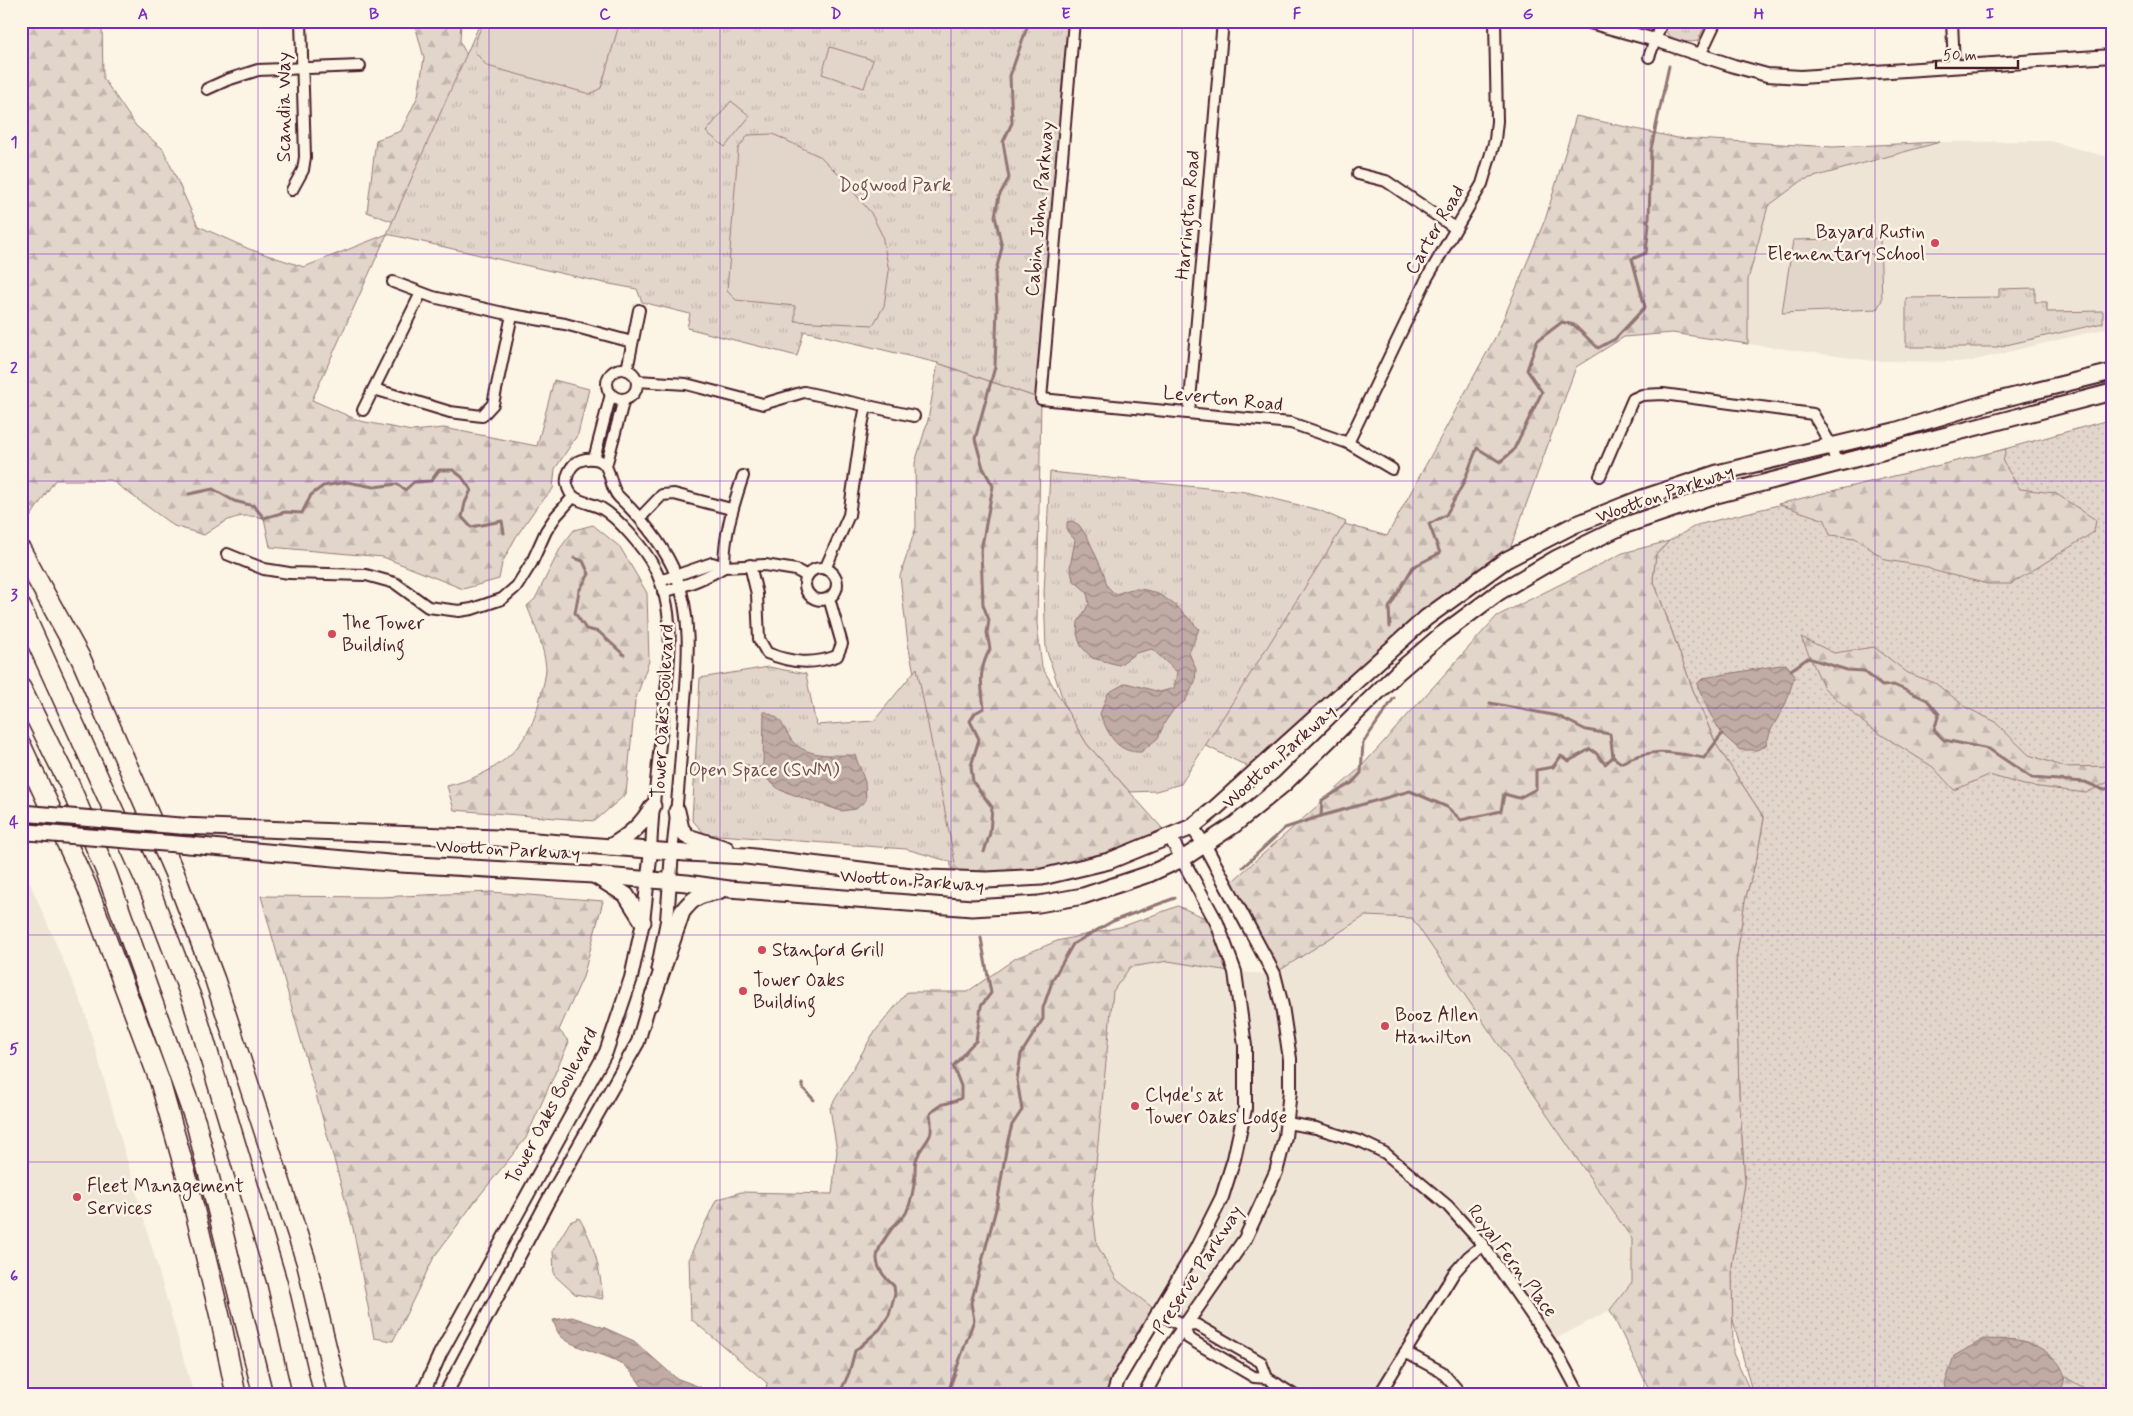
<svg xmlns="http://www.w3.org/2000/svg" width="2133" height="1416" font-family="Mynerve,sans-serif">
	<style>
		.built { fill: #eee5d7 }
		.grass { fill: url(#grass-dots); stroke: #967a7a }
		.forest { fill: url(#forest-firs); stroke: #967a7a }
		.park { fill: url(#park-tufts); stroke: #967a7a }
		.pitch { fill: #e2d5ca; stroke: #967a7a }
		.water { fill: url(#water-waves); stroke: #917474 }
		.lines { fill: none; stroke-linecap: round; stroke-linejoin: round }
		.stream { stroke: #917474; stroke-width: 3 }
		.minor-casing { stroke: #4a1f2b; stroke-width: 14 }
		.tertiary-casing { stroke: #4a1f2b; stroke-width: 16 }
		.secondary-casing { stroke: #4a1f2b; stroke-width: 19 }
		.motorway-casing { stroke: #4a1f2b; stroke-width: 22 }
		.minor { stroke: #fcf5e5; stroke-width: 10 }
		.tertiary { stroke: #fcf5e5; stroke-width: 12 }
		.secondary { stroke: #fcf5e5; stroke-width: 15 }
		.motorway { stroke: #fcf5e5; stroke-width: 19 }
		.secondary-bridge-casing { stroke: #4a1f2b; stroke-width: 19; stroke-linecap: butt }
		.secondary-bridge { stroke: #fcf5e5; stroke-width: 15 }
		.grid { fill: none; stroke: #7b2cbf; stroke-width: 1; stroke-opacity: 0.55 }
		.poi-dot { fill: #d1495b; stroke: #fcf5e5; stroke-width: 2 }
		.labels { text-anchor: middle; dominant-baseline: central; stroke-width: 5; stroke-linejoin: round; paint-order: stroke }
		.street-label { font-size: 19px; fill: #4a1f2b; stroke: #fcf5e5 }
		.park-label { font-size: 19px; fill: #704c53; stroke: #fcf5e5 }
		.poi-label { font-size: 19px; fill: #4a1f2b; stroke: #fcf5e5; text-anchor: start }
		.neatline { fill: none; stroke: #7b2cbf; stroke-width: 2 }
		.grid-label { font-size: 16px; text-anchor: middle; font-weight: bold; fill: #7b2cbf }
	</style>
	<defs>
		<pattern id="grass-dots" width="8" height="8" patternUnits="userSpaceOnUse" patternTransform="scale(1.25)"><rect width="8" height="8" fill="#e2d5ca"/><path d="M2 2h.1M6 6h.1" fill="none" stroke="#c3b6ae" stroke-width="1.8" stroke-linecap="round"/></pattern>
		<pattern id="forest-firs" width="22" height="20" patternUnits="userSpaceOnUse" patternTransform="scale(1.25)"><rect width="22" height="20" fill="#e2d5ca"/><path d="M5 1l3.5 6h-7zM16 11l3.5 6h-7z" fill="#c3b6ae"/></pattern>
		<pattern id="park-tufts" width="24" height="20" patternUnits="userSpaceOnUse" patternTransform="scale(1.25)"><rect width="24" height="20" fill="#e2d5ca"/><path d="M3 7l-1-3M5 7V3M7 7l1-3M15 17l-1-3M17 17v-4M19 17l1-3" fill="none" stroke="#c3b6ae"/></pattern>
		<pattern id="water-waves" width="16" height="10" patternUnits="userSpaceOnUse" patternTransform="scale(1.25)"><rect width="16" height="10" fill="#c0aca5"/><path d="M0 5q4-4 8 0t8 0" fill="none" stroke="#9e8b87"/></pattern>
	</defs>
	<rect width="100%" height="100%" fill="#fcf5e5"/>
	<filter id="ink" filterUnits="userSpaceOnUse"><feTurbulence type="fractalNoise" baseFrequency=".02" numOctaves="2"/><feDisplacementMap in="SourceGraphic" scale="10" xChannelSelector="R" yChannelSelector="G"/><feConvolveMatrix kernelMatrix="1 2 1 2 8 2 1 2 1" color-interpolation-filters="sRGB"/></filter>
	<g filter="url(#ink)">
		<!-- built -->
		<g class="built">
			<path d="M2050,141L2112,158V327L1967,362L1874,361L1748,344V280L1768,206L1802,180L1940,142Z"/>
			<path d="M21,872L27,876L84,1009L194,1395H21Z"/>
			<path d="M1365,916L1412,918L1632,1239V1282L1610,1310L1550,1342L1484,1246L1468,1257L1379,1395H1294L1267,1378L1261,1362L1197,1325L1158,1312L1117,1280L1097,1245L1092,1204L1113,991L1130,967L1168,961L1235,972L1273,974Z"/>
		</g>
		<!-- grass -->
		<path class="grass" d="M2112,419V1395H1753L1732,1316V1265L1745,1183L1739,1095L1736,962L1745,900L1757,857L1764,818L1716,744L1693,690L1653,579L1656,555L1669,541L1697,525L1994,452Z"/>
		<!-- forest -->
		<g class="forest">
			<path d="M21,21H102L103,78L136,126L163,149L198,226L249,249L304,267L387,234L312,400L360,421L412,431L444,428L537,446L554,380L589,389L578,434L555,469L553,489L536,508L516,537L502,563L499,579L463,589L383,557L270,547L264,518C237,512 226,520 204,535L174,526L111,480H55L21,531Z"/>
			<path d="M414,21H461L460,42L475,71L407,227L367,212L376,140L401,131L418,96L424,58Z"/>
			<path d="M1576,116L1677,138L1833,147L1940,142L1803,180L1768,206L1748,280V344L1672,333L1624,337L1576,367L1506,560L1257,771L1186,736L1295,510L1387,536L1497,334L1546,217Z"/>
			<path d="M938,363L1041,399L1037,624L1042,667L1087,744L1170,837L1042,877L953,879L943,813L908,644L900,576L916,527L915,463L928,420Z"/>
			<path d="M2006,449L2003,462L2020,489L2055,493L2096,520L2094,532L2011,584H1988L1935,571L1923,566L1886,560L1855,538L1830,535L1825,520L1778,504Z"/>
			<path d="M593,525L620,547L647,593L649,661L635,701L626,794L595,821L454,810L447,786C498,774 531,747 541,694C543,686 546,676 546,668C544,646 535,626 527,606L535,599L561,547L574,530Z"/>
			<path d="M1669,541L1656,555L1653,579L1693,690L1716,744L1764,818L1757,857L1745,900L1736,962L1739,1095L1745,1183L1732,1265L1733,1353L1752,1395H1652L1610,1310L1632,1282V1239L1412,918L1365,916L1274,974L1227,886L1360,768L1497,616L1623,553Z"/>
			<path d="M1801,637L1834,653L1874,647L1908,673L1935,683L1967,708L1994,721L2029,755L2065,767L2112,766V780L2086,793L2024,785L1989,775L1954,790L1933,767L1869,727L1824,688Z"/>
			<path d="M491,892L603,901L583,977L559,1030L569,1042L526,1138L476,1200L434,1257L393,1341L374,1338L353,1228L261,896L380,897Z"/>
			<path d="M1178,906L1217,923L1235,972L1168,961L1130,967L1113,991L1092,1204L1097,1245L1117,1280L1158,1312L1113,1395H765L767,1383L691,1319L689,1258L716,1200L741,1192L832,1194L837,1151L830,1108L873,1034L907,992H967L1016,958L1057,941L1124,926Z"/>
			<path d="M579,1218C595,1244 600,1270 603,1299L575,1294L554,1275L553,1250L570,1222Z"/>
			<path d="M2065,1377L2091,1392L2093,1395H2057L2060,1393Z"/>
		</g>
		<!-- park -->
		<g class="park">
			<path d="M481,21H1074L1041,399L938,363L804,331L797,356L687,328L690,314L642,302L637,289L604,283L387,234Z"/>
			<path d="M1666,21H1707L1698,41C1684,44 1660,39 1666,21Z"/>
			<path d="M2035,288V302H2047V312L2103,311V323L1997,347H1906V298L1999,297V289Z"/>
			<path d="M1050,472L1246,492L1319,510L1346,522L1181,784L1156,791L1130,792L1087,744L1066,709L1046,649L1044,592Z"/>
			<path d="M769,667L806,674L816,725L874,721L917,668L955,863L906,849L705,834L692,820L700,678Z"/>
		</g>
		<!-- pitch -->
		<g class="pitch">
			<path d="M484,21H620L601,88L590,94L487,66L475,52L477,37Z"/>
			<path d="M830,47L873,60L864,88L822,74Z"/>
			<path d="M731,101L750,116L725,147L706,132Z"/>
			<path d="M773,134L821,157L841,177L871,213L882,235L889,271L884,306L873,325L795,321V306L736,300L727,291L738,149L748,135Z"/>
			<path d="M1880,238L1882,300L1877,309L1782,313L1793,240Z"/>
		</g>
		<!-- water -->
		<g class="water">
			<path d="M1072,521L1079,525L1088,538L1104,574L1107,586L1115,594C1121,593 1128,589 1134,589C1162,588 1182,611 1199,629L1189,653L1196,669L1195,682L1185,701L1174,709L1165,722L1158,738L1141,752C1115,753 1108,732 1100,714L1108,693L1126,683L1160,692L1174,688L1177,672L1152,649L1136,653L1119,665L1092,658L1081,646L1077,634L1078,622L1089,604L1087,592L1073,580L1070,567L1075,540L1067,531V522Z"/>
			<path d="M1786,664L1795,675L1786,703L1771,730L1766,745L1757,750H1740L1722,734L1709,712L1697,684L1703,678Z"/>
			<path d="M764,711C785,721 778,719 790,738C803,758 833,755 855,755L865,782L866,800L856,809L841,811L780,790L761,774L763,763Z"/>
			<path d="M572,1317L605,1328L634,1341L676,1378L700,1387L709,1395H647C640,1383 633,1372 622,1364C607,1354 568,1347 559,1334C556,1330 555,1324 553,1320Z"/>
			<path d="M1984,1339C1997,1340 2014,1338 2027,1342C2044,1348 2070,1365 2063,1385C2061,1390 2061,1392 2057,1395H1948L1945,1384L1954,1356Z"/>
		</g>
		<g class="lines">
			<!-- stream -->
			<g class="stream">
				<path d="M1684,27L1687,21"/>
				<path d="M189,494L213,489L234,501L254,506L264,518L285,512L302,513L311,495L323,486L347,482L374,487L397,484L405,490L414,482L431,481L439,470H453L462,477L471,490L465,503L462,517L471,527L502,521L504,533"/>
				<path d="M574,558L583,561L589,574L579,591L575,613L586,629L599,632L624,655"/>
				<path d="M1390,627L1389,608L1413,567L1440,553L1429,524L1446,515L1463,484L1477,448L1500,462L1513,451L1542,392L1527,370L1537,341L1562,322L1574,325L1598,348L1615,339L1645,307L1632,259L1646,253L1649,224L1647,220L1649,219L1651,149L1669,66"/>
				<path d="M1791,670L1808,658L1847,670L1864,671L1882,686L1894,685L1927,700L1939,714L1934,730L1944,740L1989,749L2032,778L2085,782L2104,790L2112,786"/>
				<path d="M1490,703L1558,716L1586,730L1610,734L1613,757L1621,763C1652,747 1671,752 1704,758L1722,734"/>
				<path d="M736,763L758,769L762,767"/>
				<path d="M1321,816L1410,791L1447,807L1461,820L1501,811L1504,794L1519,798L1536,789V770L1553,767L1561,756L1569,761L1590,749L1596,753L1605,764L1613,757"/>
				<path d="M984,852L990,833L992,807L973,782L971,766L979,739L970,721L975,713L984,708C981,684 978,671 990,649L987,633L989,620L983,605L981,551L993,486L983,468L975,439L995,367L997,306L995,275L1002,247L995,216L999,196L1009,178L1003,142L1012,123L1010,76L1027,27L1025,21"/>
				<path d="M1243,867L1285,828L1321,816L1322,800L1352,783L1361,773L1363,743L1394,698"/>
				<path d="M802,1084L803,1088L814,1100"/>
				<path d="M839,1395L849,1373L855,1351L880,1329L889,1315L895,1294L894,1286C869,1264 874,1252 893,1227C897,1222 903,1218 906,1213C912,1201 914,1188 915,1175C915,1171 915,1164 916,1160C924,1137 935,1144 930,1114C945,1098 947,1107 961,1098V1086L953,1066C962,1057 967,1048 976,1041L981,1006L991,993L981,938"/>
				<path d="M947,1395L974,1320L971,1303L997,1205L1007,1144L1012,1125L1022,1110L1017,1080L1021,1054L1043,1019V1008L1053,979L1073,944L1113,921L1175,898"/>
			</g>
			<defs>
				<g id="minor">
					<path d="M1074,21L1041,399L1291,423L1348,443L1392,469"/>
					<path d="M1952,21L1954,67"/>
					<path d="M1700,55L1716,21"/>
					<path d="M1649,57L1662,21"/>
					<path d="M207,89L227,80L258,70L360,66"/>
					<path d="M1358,174L1386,181L1455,228"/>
					<path d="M292,190L303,170L305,157L301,21"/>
					<path d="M393,282L433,297L512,315L565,324L632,342"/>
					<circle cx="622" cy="384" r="15"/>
					<path d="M627,370L639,310"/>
					<path d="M637,381L686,384L763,404L804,392L914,416"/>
					<path d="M374,389L450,412L482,416L493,404L512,315"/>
					<path d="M363,410L421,293"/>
					<path d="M1189,412L1223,21"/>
					<path d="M1348,443L1427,278L1482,184L1495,140L1497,121L1495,21"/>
					<path d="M594,459L611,394"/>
					<path d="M606,466L624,399"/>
					<path d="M1600,476L1633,399L1642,395L1663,394L1813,414L1831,445L1836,463"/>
					<path d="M640,518L662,495L674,494L731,509"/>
					<path d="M227,554L264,569L289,573L366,575L395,583L428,607L459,611L472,609L502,599L517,586L532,562L546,531L556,516L573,497"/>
					<path d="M750,565L757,594L759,639L767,653C792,663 812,665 837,656L842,644L829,598"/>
					<path d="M724,567C724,535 733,506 743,476"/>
					<circle cx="821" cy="584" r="16"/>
					<path d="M825,569L849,515L862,426L866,406"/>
					<path d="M660,581L712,563L724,567L765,565L796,570L807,576"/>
					<path d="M663,592C684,586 705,579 724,567"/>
					<path d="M651,850C653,809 657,768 662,727C667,674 680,617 654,567C644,548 618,518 601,508C588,501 570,503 567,484C566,479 568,473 571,468C574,463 580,460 586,459C615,455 606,485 619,497C642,519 664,545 676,575C695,623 686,678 683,728C680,769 677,811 672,852"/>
					<path d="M1287,1123L1316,1128L1362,1142L1385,1153L1448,1206L1483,1245L1558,1354L1580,1395"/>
					<path d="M1405,1352L1442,1372L1462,1395"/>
					<path d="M1267,1378L1261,1362L1197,1325L1184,1326L1188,1338L1254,1377L1267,1378L1294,1395"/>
					<path d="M1270,1395L1277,1384"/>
					<path d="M1379,1395L1454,1273L1468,1257L1483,1245"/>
				</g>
				<g id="tertiary">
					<path d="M1586,21L1655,40L1734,66L1767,75L1801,77L2112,56"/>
					<path d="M658,967L667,921L672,852"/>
					<path d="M1158,1312L1184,1326"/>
					<path d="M422,1395L440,1354L606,1052L631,978L643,922L651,850"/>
					<path d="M445,1395L549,1199L638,1042L652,994"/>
					<path d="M1113,1395L1118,1380L1196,1249L1222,1197L1234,1159L1245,1109V1046L1235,972L1217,923L1170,837"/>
					<path d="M1144,1395L1170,1347L1245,1239L1276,1172L1285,1137L1290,1091V1059L1282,1006L1274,974L1204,844L1192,827"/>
				</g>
				<g id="secondary">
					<path d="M677,811L681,829L688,837L726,849"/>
					<path d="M180,826L497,838L686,853L746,856L928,878L987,880L1042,877L1109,861L1192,827L1212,811L1426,618L1506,560L1572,526L1642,498L1717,473L1894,431L1990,402L2112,372"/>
					<path d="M189,845L400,864L593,875L687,883L729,889L972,908L1039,904L1083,896L1149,874L1184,858L1234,825L1284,784L1398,672L1441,635L1499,592L1557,558L1623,526L1709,497L2112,392"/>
					<path d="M610,847C629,836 642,825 653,806"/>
					<path d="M594,875L626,895L643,922"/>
					<path d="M651,1003L682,912C694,896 700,895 719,891"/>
				</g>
				<g id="motorway">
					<path d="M21,550L81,659L174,872L215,980L306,1261L338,1395"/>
					<path d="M21,607L151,893L193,1002L277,1282L303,1395"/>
					<path d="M21,688L70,786L107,874L196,1123L263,1395"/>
					<path d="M21,745L87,887L160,1082L186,1174L221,1321L236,1395"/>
				</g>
			</defs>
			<!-- minor casing -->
			<use href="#minor" class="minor-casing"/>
			<!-- tertiary casing -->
			<use href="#tertiary" class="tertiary-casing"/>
			<!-- secondary casing -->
			<use href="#secondary" class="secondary-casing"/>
			<!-- motorway casing -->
			<use href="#motorway" class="motorway-casing"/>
			<!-- minor -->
			<use href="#minor" class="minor"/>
			<!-- tertiary -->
			<use href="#tertiary" class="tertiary"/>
			<!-- secondary -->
			<use href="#secondary" class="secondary"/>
			<!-- motorway -->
			<use href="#motorway" class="motorway"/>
			<defs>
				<g id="secondary-bridge">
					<path d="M21,813L180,826"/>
					<path d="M28,832L189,845"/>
				</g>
			</defs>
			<!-- secondary-bridge casing -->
			<use href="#secondary-bridge" class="secondary-bridge-casing"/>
			<!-- secondary-bridge -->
			<use href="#secondary-bridge" class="secondary-bridge"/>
		</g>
	</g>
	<!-- grid -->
	<path class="grid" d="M258,21V1395M489,21V1395M720,21V1395M951,21V1395M1182,21V1395M1413,21V1395M1644,21V1395M1875,21V1395M21,254H2112M21,481H2112M21,708H2112M21,935H2112M21,1162H2112"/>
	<!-- markers -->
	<g class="poi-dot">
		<circle cx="1935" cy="243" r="5"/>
		<circle cx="332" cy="634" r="5"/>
		<circle cx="762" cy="950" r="5"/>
		<circle cx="743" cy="991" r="5"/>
		<circle cx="1385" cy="1026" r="5"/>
		<circle cx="1135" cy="1106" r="5"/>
		<circle cx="77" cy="1197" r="5"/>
	</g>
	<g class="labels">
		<!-- street labels -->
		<g class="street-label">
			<text transform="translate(284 107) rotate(-90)">Scandia Way</text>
			<text transform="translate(1040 209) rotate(-85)">Cabin John Parkway</text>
			<text transform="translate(1188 215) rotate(-85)">Harrington Road</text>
			<text transform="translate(1435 230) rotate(-60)">Carter Road</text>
			<text transform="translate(1223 399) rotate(6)">Leverton Road</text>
			<text transform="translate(1665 494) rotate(-19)">Wootton Parkway</text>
			<text transform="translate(663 711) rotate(-87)">Tower Oaks Boulevard</text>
			<text transform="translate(1279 757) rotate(-42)">Wootton Parkway</text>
			<text transform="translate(508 850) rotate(3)">Wootton Parkway</text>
			<text transform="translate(912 881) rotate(4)">Wootton Parkway</text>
			<text transform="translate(552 1106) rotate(-62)">Tower Oaks Boulevard</text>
			<text transform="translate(1512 1261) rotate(53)">Royal Fern Place</text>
			<text transform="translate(1198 1270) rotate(-57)">Preserve Parkway</text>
		</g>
		<!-- park labels -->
		<g class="park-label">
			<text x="895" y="185">Dogwood Park</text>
			<text x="764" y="770">Open Space (SWM)</text>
		</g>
		<!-- poi labels -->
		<g class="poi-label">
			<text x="1925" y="232" text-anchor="end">Bayard Rustin<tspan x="1925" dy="22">Elementary School</tspan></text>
			<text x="342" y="623">The Tower<tspan x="342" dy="22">Building</tspan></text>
			<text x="772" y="950">Stanford Grill</text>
			<text x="753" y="980">Tower Oaks<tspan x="753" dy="22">Building</tspan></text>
			<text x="1395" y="1015">Booz Allen<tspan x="1395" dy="22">Hamilton</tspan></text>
			<text x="1145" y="1095">Clyde's at<tspan x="1145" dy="22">Tower Oaks Lodge</tspan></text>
			<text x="87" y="1186">Fleet Management<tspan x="87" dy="22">Services</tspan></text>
		</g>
	</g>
	<!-- margin -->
	<rect width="2133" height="1416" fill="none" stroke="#fcf5e5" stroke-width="55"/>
	<!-- scale -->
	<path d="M1936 60v8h82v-8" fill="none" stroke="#4a1f2b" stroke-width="2.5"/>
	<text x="1943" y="60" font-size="15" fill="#4a1f2b" stroke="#fcf5e5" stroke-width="4" paint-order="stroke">50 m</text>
	<rect x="28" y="28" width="2078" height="1360" class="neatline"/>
	<g class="grid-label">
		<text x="143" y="19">A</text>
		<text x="374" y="19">B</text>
		<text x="605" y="19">C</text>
		<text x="836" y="19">D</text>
		<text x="1066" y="19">E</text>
		<text x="1297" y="19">F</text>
		<text x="1528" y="19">G</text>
		<text x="1759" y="19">H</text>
		<text x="1990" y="19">I</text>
		<text x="14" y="147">1</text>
		<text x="14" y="373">2</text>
		<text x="14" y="600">3</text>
		<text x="14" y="827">4</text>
		<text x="14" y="1054">5</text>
		<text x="14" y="1281">6</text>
	</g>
</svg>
